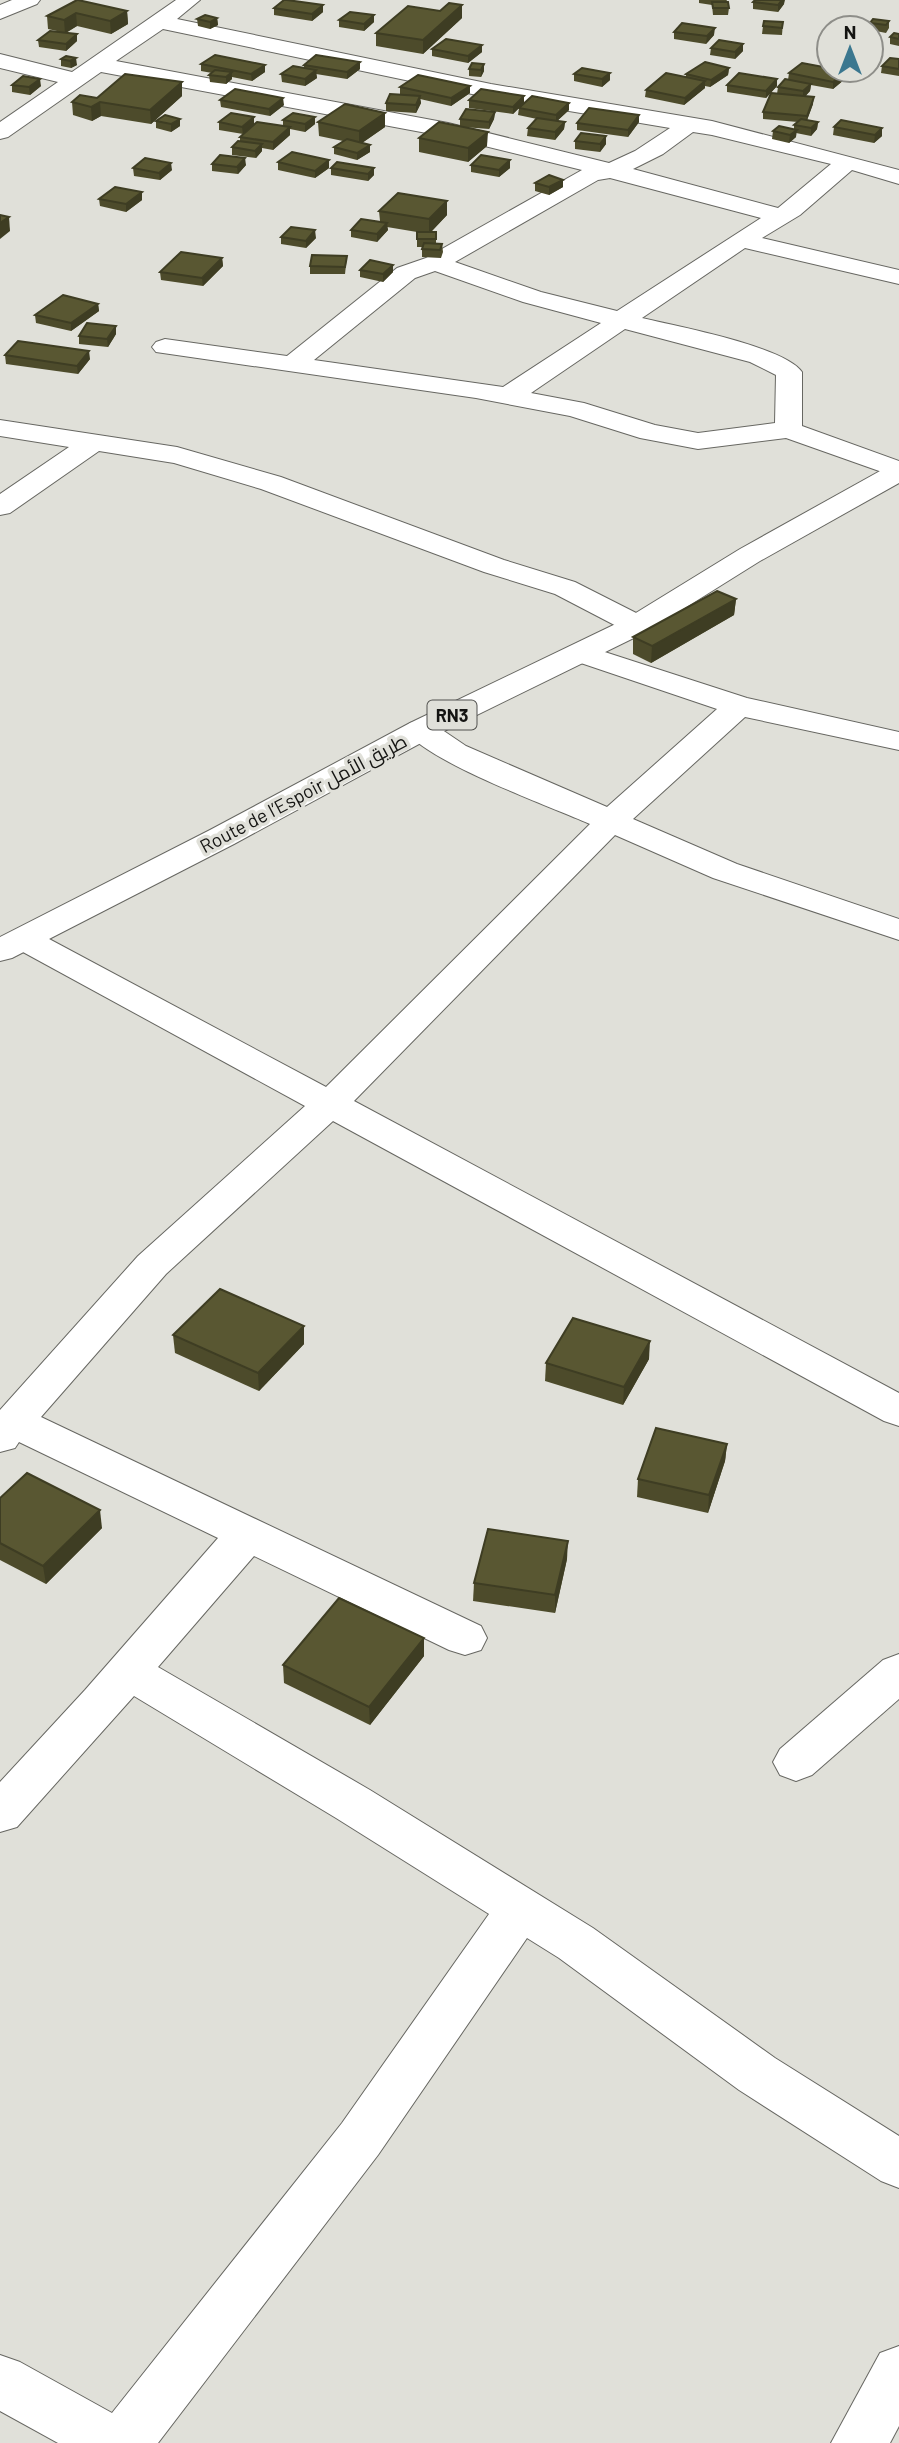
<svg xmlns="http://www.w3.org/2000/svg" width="899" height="2443" font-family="Barlow,Cairo,sans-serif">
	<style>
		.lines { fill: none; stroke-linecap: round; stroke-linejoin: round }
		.street-casing { stroke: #676762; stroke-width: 2 }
		.highway-casing { stroke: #676762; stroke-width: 2 }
		.street { fill: #fff; fill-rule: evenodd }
		.highway { fill: #fff; fill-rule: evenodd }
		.wall { fill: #4d4b2b }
		.shaded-wall { fill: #3e3d23 }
		.building { fill: #595732; stroke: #3e3d23; stroke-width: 2 }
		.labels { text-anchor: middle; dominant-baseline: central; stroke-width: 7; stroke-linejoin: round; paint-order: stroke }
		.shield { fill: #e0e0d9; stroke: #51514e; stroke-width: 2 }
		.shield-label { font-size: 18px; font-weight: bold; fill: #141412 }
		.street-label { font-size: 19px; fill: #141412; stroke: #e0e0d9 }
	</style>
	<rect width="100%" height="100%" fill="#e0e0d9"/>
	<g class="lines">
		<defs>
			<g id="street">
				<path d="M12,0H40L37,4L0,19V5Z"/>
				<path d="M176,0H200L177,19L491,84L712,121L899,170V184L852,170L800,215L762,238L899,270V284L745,248L642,318C675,326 784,346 802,372V426L899,461V478L786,438L698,449L640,438L570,416L476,398L156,352L152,347L156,342L165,339L287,356L397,268L426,258L582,170L448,137L101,72L8,137L0,139V122L58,82L0,68V54L72,72ZM163,29L491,98L670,128L635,151L609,163L448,123L116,61ZM693,132L712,135L831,164L778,208L633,169L663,154ZM610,178L761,218L617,311L541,292L455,262L598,180ZM435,271L523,302L601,323L503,387L314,360L415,278ZM625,329L750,362L776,375L775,423L698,433L655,425L584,403L531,393Z"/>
				<path d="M0,420L177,447L281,477L504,560L575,582L648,619L652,625L648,631L637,634L626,631L555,594L484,572L261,489L174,463L99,451L10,513L0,515V494L69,447L0,436Z"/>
				<path d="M580,644L747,698L899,732V750L745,717L633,819L737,864L899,919V940L713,878L615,835L354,1101L899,1393V1426L884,1421L333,1121L166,1274L41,1417L481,1626L487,1638L481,1650L465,1655L449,1650L254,1556L158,1667L370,1790L593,1928L775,2058L899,2136V2188L881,2181L739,2090L559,1958L527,1938L378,2155L158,2443H58L0,2411V2355L20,2362L112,2413L342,2123L489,1914L336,1818L134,1696L17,1827L0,1832V1782L85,1690L218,1538L19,1442L15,1448L0,1452V1410L138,1256L305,1106L12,946L7,939L12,932L24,929L36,932L326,1087L590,824C549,806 427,762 405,730L410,723L421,721L432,723L466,746L607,807L717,709L569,659L565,653L569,647Z"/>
				<path d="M899,1654V1699L812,1775L796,1781L780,1775L773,1762L780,1749L883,1660Z"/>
				<path d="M899,2346V2426L890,2443H831L880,2353Z"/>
			</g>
			<path id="highway" d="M899,464V483L760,561L648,631L432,737L234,844L12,958L0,961V937L210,830L410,723L626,619L740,549L889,466Z"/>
		</defs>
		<!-- street casing -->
		<use href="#street" class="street-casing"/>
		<!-- highway casing -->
		<use href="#highway" class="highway-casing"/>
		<!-- street -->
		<use href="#street" class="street"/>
		<!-- highway -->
		<use href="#highway" class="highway"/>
	</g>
	<!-- wall -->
	<g class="wall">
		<path d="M77,0L127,11L128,24L111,34L77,26L66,33L77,41L66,51L39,47L38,40L57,31L48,29L47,16Z"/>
		<path d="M699,0H727L726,2L729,8L728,15H713L712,5L699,3Z"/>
		<path d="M753,2L784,4L778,12L753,9Z"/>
		<path d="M274,8L323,12L312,21L274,15Z"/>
		<path d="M217,18L218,25L210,29L198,26L197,19Z"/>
		<path d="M462,18L423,54L376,46V33Z"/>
		<path d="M339,20L374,22L364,31L339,27Z"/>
		<path d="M889,21V28L886,33L871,30V28H870V23Z"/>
		<path d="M783,22L782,35L762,34L763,26Z"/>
		<path d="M674,32L714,35L706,44L674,39Z"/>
		<path d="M899,34V46L890,44V37Z"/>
		<path d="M743,44V51L735,59L710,55L711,48Z"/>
		<path d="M482,45V52L468,63L432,56V49Z"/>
		<path d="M66,56L77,65L71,68L61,66V59Z"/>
		<path d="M899,59V76L881,73L882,66Z"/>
		<path d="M201,64L265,72L252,81L232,77V79L226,84L210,82L209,75L212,73L201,71Z"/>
		<path d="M484,64V71L481,77L469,76V69Z"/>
		<path d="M304,65L360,69L347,79L316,74L317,78L305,86L282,82L281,74L304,68Z"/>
		<path d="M729,68L728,75L710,87L705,86V88L684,105L645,97L646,90L686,77V74Z"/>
		<path d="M846,71L845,79L833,89L811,85L810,91L805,96L813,104L807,120L818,122L817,129L811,136L796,133V137L789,143L772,139L773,131L794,129V125L798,122L763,119V112L777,94L778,87L788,80L789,73Z"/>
		<path d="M610,73V80L602,87L574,81V74Z"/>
		<path d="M182,82V96L151,124L101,116L92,121L73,115L72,102Z"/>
		<path d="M12,85L41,86L30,95L12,92Z"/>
		<path d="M727,85L777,86L766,98L727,92Z"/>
		<path d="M400,87L470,93L451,106L420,99L421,103L416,113L386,111V103L400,94Z"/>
		<path d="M220,100L284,105L270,116L221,107Z"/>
		<path d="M469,100L524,103H569V110L557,121L565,122L564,129L555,140L527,136L528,128L537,119L518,115L519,108L513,114L469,108Z"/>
		<path d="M495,112L494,119L489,129L463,127L487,146L468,162L419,152V138L460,126V119Z"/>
		<path d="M385,113V127L362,143L370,152L357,160L334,154V147L343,141L319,136L318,122Z"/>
		<path d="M180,119V126L171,132L156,128V121Z"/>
		<path d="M283,120L315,124L305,132L290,129V135L273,150L262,148V151L256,158L232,155V147L240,141V137L243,134L219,130V122L283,126Z"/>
		<path d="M639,122L628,137L577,130V123Z"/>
		<path d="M834,127L882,136L874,143L833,135Z"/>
		<path d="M606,136V144L600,152L575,149V141Z"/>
		<path d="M510,160V168L499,177L471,172V165Z"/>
		<path d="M278,162L329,168L315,178L278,170Z"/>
		<path d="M212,164L246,165L238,174L212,171Z"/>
		<path d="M133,168L172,170L160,180L134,176Z"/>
		<path d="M331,168H374V175L368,181L331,175Z"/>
		<path d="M535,183L563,187L549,195L535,191Z"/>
		<path d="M142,192V200L126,212L100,206L99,199Z"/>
		<path d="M379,211L447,215L431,232H436V244H442L443,252L441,258L422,257V247H417V232L387,227L388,230L377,242L351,237V230L380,221Z"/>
		<path d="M281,237L316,238L306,248L281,244Z"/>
		<path d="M347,256L345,274H310V266Z"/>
		<path d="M222,258L223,266L203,286L161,280L160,272Z"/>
		<path d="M393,265V272L383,282L360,277V270Z"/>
		<path d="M98,304L99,311L71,331L36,323L35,315Z"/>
		<path d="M116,334L108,347L79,344V336Z"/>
		<path d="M5,355L90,359L78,374L6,364Z"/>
		<path d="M736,599L734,615L651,663L633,654V637Z"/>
		<path d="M173,1335L304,1344L259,1391L175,1353Z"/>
		<path d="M649,1359L623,1405L545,1381L546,1363Z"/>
		<path d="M727,1444L725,1461L708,1513L637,1497L638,1479Z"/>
		<path d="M0,1498L102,1528L46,1584L0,1560Z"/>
		<path d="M567,1559L555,1613L473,1601L474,1583Z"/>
		<path d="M424,1638V1656L370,1725L284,1683L283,1665Z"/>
	</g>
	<!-- shaded-wall -->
	<g class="shaded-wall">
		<path d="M782,0H785L784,4L778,12V5Z"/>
		<path d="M323,5V12L312,21V14Z"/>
		<path d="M462,5V18L423,54V40Z"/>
		<path d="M127,11L128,24L111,34L110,21Z"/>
		<path d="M76,13L77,26L65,33L64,20Z"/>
		<path d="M374,15V22L364,31V24Z"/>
		<path d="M217,18L218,25L210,29V22Z"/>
		<path d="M715,28L714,35L706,44L707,36Z"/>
		<path d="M77,34V41L66,51V44Z"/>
		<path d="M743,44V51L735,59V52Z"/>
		<path d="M482,45V52L468,63V56Z"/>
		<path d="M76,58L77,65L71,68L70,61Z"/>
		<path d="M360,62V69L347,79V72Z"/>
		<path d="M484,64V71L481,77V70Z"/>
		<path d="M265,65V72L252,81L251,74Z"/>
		<path d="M729,68L728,75L710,87L711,80Z"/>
		<path d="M316,70L317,78L305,86V79Z"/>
		<path d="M846,71L845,79L833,89V82Z"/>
		<path d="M232,72V79L226,84V77Z"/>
		<path d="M610,73V80L602,87V79Z"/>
		<path d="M40,79L41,86L30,95L29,87Z"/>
		<path d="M777,79V86L766,98V91Z"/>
		<path d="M705,81V88L684,105L685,98Z"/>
		<path d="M182,82V96L151,124L150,110Z"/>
		<path d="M811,84L810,91L803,99V91Z"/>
		<path d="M470,86V93L451,106V98Z"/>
		<path d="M420,96L421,103L416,113V105Z"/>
		<path d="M524,96V103L513,114V107Z"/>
		<path d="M814,97L813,104L806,123L807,116Z"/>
		<path d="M283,98L284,105L270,116L269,109Z"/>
		<path d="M100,102L101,116L92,121L91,107Z"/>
		<path d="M569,103V110L556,122V115Z"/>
		<path d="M495,112L494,119L489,129V122Z"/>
		<path d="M385,113V127L359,145V131Z"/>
		<path d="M639,115V122L628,137V130Z"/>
		<path d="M254,117V125L243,134L242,127Z"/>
		<path d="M315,117V124L305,132V124Z"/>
		<path d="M180,119V126L171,132V124Z"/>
		<path d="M565,122L564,129L555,140V132Z"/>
		<path d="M818,122L817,129L811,136V128Z"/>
		<path d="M290,127V135L273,150V142Z"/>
		<path d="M882,128V136L874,143L875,135Z"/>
		<path d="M797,130L796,137L789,143L790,135Z"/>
		<path d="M488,132L487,146L468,162V148Z"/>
		<path d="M606,136V144L600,152V144Z"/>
		<path d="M262,144V151L256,158L255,151Z"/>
		<path d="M370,145V152L357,160V153Z"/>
		<path d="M245,158L246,165L238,174L237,167Z"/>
		<path d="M329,160V168L315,178V171Z"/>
		<path d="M510,160V168L499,177V170Z"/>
		<path d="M171,163L172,170L160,180L159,173Z"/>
		<path d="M374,168V175L368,181V174Z"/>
		<path d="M563,180V187L549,195V187Z"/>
		<path d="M142,192V200L126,212V204Z"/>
		<path d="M447,201V215L429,234V219Z"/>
		<path d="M9,217L10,231L0,239V223Z"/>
		<path d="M387,223L388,230L377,242V234Z"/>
		<path d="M315,230L316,238L306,248V241Z"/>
		<path d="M222,258L223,266L203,286L202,278Z"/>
		<path d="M393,265V272L383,282V274Z"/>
		<path d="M98,304L99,311L71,331V323Z"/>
		<path d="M116,326V334L108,347L107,339Z"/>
		<path d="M89,351L90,359L78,374L77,366Z"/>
		<path d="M736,599L734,615L651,663L652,646Z"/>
		<path d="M304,1326V1344L259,1391L258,1373Z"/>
		<path d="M650,1341L649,1359L623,1405L624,1387Z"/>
		<path d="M727,1444L725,1461L708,1513L709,1495Z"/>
		<path d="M100,1510L102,1528L46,1584L43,1566Z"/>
		<path d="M568,1541L567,1559L555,1613V1595Z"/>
		<path d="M424,1638V1656L370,1725L369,1707Z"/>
	</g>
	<!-- building -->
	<g class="building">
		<path d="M77,0H78L127,11L110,21L76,13L64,20L47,16Z"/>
		<path d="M284,0H287L323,5L312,14L274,8Z"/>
		<path d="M755,0H782L778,5L753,2Z"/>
		<path d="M712,2H728L729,8H713Z"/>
		<path d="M449,3L462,5L423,40L376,33L408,6L440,11Z"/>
		<path d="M350,12L374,15L364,24L339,20Z"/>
		<path d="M205,15L217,18L210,22L197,19Z"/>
		<path d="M873,19L889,21L886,25L870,23Z"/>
		<path d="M764,21L783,22L782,28L763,26Z"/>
		<path d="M682,23L715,28L707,36L674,32Z"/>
		<path d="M50,31L77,34L66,44L38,40Z"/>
		<path d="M894,33L899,34V39L890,37Z"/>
		<path d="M446,39L482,45L468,56L432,49Z"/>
		<path d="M719,40L743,44L735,52L711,48Z"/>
		<path d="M215,55L265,65L251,74L201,64Z"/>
		<path d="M316,55L360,62L347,72L304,65Z"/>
		<path d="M66,56L76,58L70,61L61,59Z"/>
		<path d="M890,58L899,59V69L882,66Z"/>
		<path d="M705,62L729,68L711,80L686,74Z"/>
		<path d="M472,63L484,64L481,70L469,69Z"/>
		<path d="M802,63L829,68V70L846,71L833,82L789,73Z"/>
		<path d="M293,66L316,70L305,79L281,74Z"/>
		<path d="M582,68L610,73L602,79L574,74Z"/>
		<path d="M215,70L232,72L226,77L209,75Z"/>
		<path d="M666,73L705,81L685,98L646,90Z"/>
		<path d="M739,73L777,79L766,91L727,85Z"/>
		<path d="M125,74L182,82L150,110L100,102L91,107L72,102L80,95L97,98Z"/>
		<path d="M418,75L470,86L451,98L400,87Z"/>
		<path d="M23,76L40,79L29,87L12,85Z"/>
		<path d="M785,79L811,84L803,91L778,87Z"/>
		<path d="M235,89L283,98L269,109L220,100Z"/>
		<path d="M481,89L524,96L513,107L469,100Z"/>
		<path d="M771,93L814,97L807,116L763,112Z"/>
		<path d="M390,94L420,96L416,105L386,103Z"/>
		<path d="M532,96L569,103L556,115L519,108Z"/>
		<path d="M345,104L385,113L359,131L318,122Z"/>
		<path d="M589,108L639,115L628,130L577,123Z"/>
		<path d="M466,109L495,112L489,122L460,119Z"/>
		<path d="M231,113L254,117L242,127L219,122Z"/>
		<path d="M293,113L315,117L305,124L283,120Z"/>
		<path d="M165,115L180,119L171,124L156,121Z"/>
		<path d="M537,118L565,122L555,132L528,128Z"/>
		<path d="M801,119L818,122L811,128L794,125Z"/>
		<path d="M841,120L882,128L875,135L834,127Z"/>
		<path d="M257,122L290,127L273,142L240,137Z"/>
		<path d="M439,122L488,132L468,148L419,138Z"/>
		<path d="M779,126L797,130L790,135L773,131Z"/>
		<path d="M581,133L606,136L600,144L575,141Z"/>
		<path d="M347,139L370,145L357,153L334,147Z"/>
		<path d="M238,141L262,144L255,151L232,147Z"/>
		<path d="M292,152L329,160L315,171L278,162Z"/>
		<path d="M220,155L245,158L237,167L212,164Z"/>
		<path d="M481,155L510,160L499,170L471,165Z"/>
		<path d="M145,158L171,163L159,173L133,168Z"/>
		<path d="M337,162L374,168L368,174L331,168Z"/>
		<path d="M549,175L563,180L549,187L535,183Z"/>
		<path d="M115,187L142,192L126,204L99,199Z"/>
		<path d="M398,193L447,201L429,219L379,211Z"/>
		<path d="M0,215L9,217L0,223Z"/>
		<path d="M361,219L387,223L377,234L351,230Z"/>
		<path d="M291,227L315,230L306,241L281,237Z"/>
		<rect x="417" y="232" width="19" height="7"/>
		<path d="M424,243L442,244L440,250L422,249Z"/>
		<path d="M181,252L222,258L202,278L160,272Z"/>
		<path d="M312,255L347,256L345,267L310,266Z"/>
		<path d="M370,260L393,265L383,274L360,270Z"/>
		<path d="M63,295L98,304L71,323L35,315Z"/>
		<path d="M87,323L116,326L107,339L79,336Z"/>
		<path d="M18,341L89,351L77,366L5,355Z"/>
		<path d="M717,591L736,599L652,646L633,637Z"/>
		<path d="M220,1289L304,1326L258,1373L173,1335Z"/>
		<path d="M573,1318L650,1341L624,1387L546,1363Z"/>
		<path d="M656,1428L727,1444L709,1495L638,1479Z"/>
		<path d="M27,1473L100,1510L43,1566L0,1543V1498Z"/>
		<path d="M488,1529L568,1541L555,1595L474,1583Z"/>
		<path d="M339,1598L424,1638L369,1707L283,1665Z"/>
	</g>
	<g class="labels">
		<!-- shield labels -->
		<rect class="shield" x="427.5" y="700.5" width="49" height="29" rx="5"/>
		<g class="shield-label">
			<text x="452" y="715">RN3</text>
		</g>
		<!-- street labels -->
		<g class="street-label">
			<text transform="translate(303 793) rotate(-28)">Route de l’Espoir طريق الأمل</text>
		</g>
	</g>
	<!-- north arrow -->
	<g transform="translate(850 49)"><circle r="33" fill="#e0e0d9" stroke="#8e8e89" stroke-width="2"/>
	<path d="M0-5L12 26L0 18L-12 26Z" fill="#3b778f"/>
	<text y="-10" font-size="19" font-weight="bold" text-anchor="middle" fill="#141412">N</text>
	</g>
</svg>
